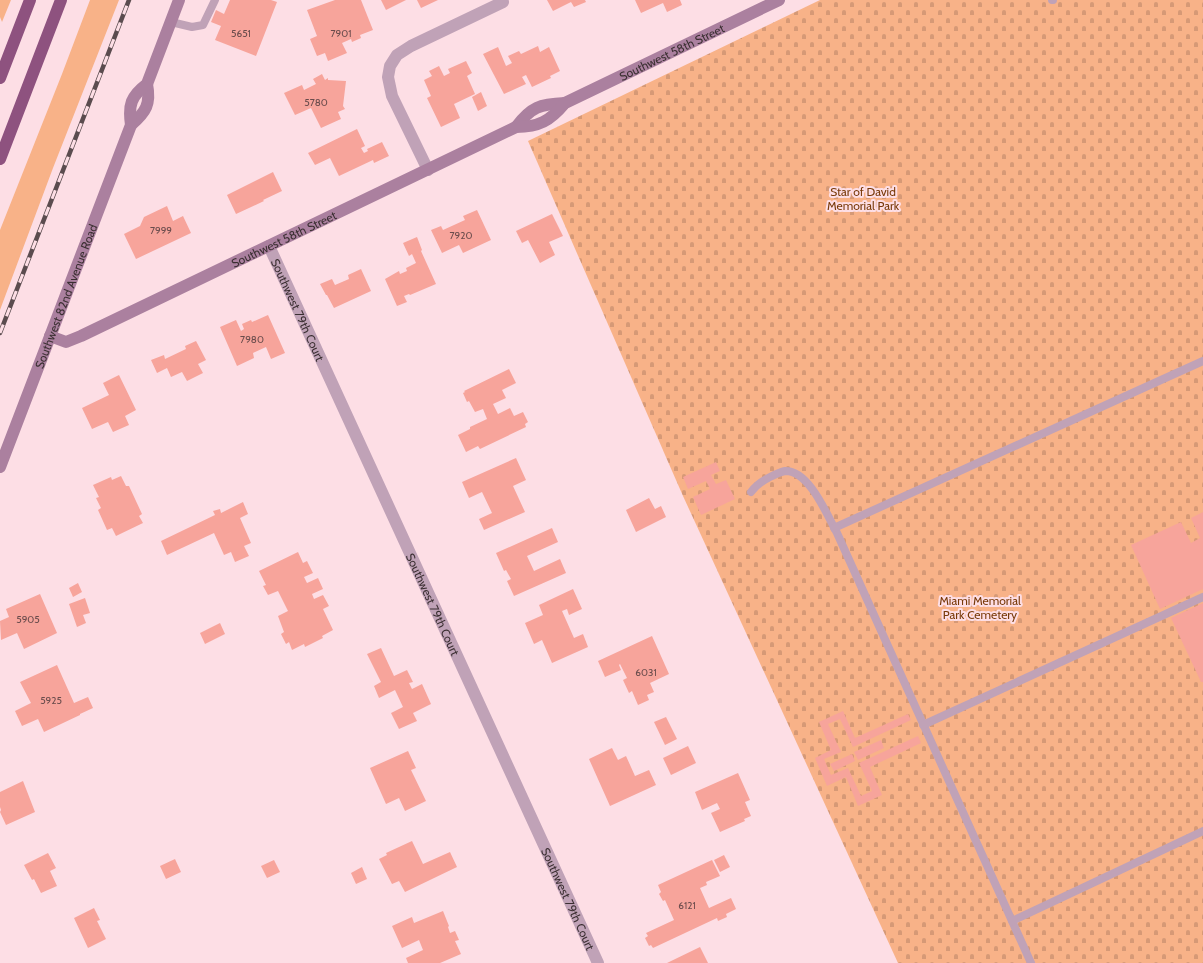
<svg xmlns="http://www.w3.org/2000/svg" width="1203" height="963" font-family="Cabin,sans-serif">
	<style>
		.grass { fill: #f8b288 }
		.cemetery { fill: url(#cemetery-stones) }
		.building { fill: #f7a49b }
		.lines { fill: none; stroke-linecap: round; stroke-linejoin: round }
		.lane { stroke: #c0a2b7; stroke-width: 8 }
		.street { stroke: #c0a2b7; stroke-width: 12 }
		.secondary { stroke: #ab809f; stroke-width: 12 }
		.highway { stroke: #8e527f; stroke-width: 12 }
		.rail-casing { stroke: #5b4c4f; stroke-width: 4.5 }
		.rail { stroke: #fddee5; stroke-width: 3; stroke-dasharray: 9; stroke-linecap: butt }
		.labels { text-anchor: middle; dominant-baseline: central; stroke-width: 4; stroke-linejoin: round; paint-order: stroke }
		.number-label { font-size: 10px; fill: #6a4c4c }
		.street-label { font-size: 12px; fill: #3b2f32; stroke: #fddee5 }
		.park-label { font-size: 12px; fill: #793a09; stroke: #fddee5 }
	</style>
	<defs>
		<pattern id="cemetery-stones" width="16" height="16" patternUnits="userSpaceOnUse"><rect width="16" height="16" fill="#f8b288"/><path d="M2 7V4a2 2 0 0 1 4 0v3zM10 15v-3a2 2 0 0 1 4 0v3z" fill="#d69976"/></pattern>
	</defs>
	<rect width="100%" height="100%" fill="#fddee5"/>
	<!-- grass -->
	<g class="grass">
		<path d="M0,0H11L2,22L0,17Z"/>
		<path d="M90,0H119L53,168L0,310V230L62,74Z"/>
	</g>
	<!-- cemetery -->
	<path class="cemetery" d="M820,0H1203V963H898L683,496L528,141Z"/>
	<!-- building -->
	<g class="building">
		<path d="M230,0H271L277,2L256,56L215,40L221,26L211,22L216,10L224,14Z"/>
		<path d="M335,0H361L373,30L360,35L361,38L352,42L351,39L342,43L347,53L328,61L325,53L317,56L310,39L317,36L307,10Z"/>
		<path d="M381,0H406L386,10Z"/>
		<path d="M417,0H438L421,8Z"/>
		<path d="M547,0H585L586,2L574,7L571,2L553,11Z"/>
		<path d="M635,0H680L682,5L667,12L663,3L641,13Z"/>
		<path d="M538,46L540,52L549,47L560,71L550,76L551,78L532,87L526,75L522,77L526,84L504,94L483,54L498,47L506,66L512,63L508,56L519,51L521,54Z"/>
		<path d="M466,61L472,73L467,76L475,94L454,104L460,118L441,127L427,98L431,96L424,80L432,76L429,71L439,66L444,76L450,73L448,69Z"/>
		<path d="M322,74L325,80L328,78V80L346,81L343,106L345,109L338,112L341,119L321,128L311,108L295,115L284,93L302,85L304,90L316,84L313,79Z"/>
		<path d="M481,92L487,106L478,111L472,97Z"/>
		<path d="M357,129L365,146L361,148L364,153L368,151L367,149L382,142L389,156L374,163L373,160L339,176L330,158L315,165L308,153Z"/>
		<path d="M273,172L282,191L263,200L264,201L236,214L227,195Z"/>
		<path d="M167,206L173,221L183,216L191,233L136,259L124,234L140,226L144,217Z"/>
		<path d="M477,210L491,240L463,253L459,245L442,253L431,230L441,226L443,230L465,220L463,216Z"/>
		<path d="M552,214L563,236L549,242L555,255L540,263L528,240L522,243L516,231Z"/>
		<path d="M417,237L422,250L421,251L436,284L410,295L409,294L404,296L407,302L397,306L385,279L399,271L400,274L407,271L406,268L416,263L412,254L409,256L403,243Z"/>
		<path d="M361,269L371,291L334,308L327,295H326L320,284L332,279L335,285L349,279L348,275Z"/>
		<path d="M268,315L285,353L271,359L266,347L253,353L254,358L237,366L220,327L236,320L241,331L244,329L242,324L251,320L252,322Z"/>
		<path d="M196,341L206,360L198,364L203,373L187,381L182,372L171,377L167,368L157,373L151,360L164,355L165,359L186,349L185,346Z"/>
		<path d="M509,369L516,383L502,390L506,398L493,404L498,414L510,408L514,416L523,412L528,422L525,424L526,427L480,449L478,446L466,452L458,435L470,429V427L487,419L483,409L475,412L469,401L467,402L463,393L465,392L464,391Z"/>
		<path d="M119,375L136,410L125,416L129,425L113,432L108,422L92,429L82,408L109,395L103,383Z"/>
		<path d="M516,458L526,480L513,486L525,512L484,530L479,519L492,513L482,492L469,498L462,482Z"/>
		<path d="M716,462L720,471L711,475L716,484L726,480L735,499L701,515L693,497L710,489L706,481L688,489L683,477Z"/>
		<path d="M121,476L126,486H129L142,514L139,516L143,523L116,536L112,528L107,530L98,510L101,508L96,498L99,497L93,485L111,477L112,480Z"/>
		<path d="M649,498L655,509L661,506L666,517L636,532L626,510Z"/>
		<path d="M243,502L248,514L240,518L251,543L244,546L249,556L235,562L231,552L224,555L214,533L167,555L161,541L215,515L213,511L220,509L221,513Z"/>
		<path d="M1203,512V589L1160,609L1131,545L1181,522L1191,543L1200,538L1191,518Z"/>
		<path d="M552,528L558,542L527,556L534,571L560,559L566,573L514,596L507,581L511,579L506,570L504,571L496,553Z"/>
		<path d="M298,552L303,563L307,561L313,573L304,577L307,583L318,578L323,589L312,594L314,599L323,595L329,606L323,609L333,630L322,636L323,638L305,647L304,644L292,650L289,642L286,644L281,634L284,632L278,616L288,611L278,591L268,595L263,586L266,585L259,571Z"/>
		<path d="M78,583L82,592L73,597L69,588Z"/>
		<path d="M573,589L582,609L569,615L567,609L562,611L574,638L583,634L588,647L552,663L542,640L534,644L525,623L543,615L539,605Z"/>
		<path d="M40,594L57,633L24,649L17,633L1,640L0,621L9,617L6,609Z"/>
		<path d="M85,598L90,613L83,615L86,623L77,627L69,604Z"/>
		<path d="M1203,603V682H1201L1171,618Z"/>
		<path d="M220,623L225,634L205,644L200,633Z"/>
		<path d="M652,636L669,674L650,683L654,692L647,695L649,700L638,705L632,691L629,693L623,680L627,678L620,664L619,665L621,670L605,677L598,661Z"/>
		<path d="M381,648L394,676L407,670L413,682L409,683L412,689L422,684L431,704L413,713L417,721L399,729L391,713L403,707L395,690L379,698L374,686L381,682L367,654Z"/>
		<path d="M57,665L74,703L88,697L93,708L80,714V715L44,732L38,719L22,726L15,711L31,703L20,682Z"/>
		<path d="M843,711L855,738L908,714L911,720L853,747L840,719L828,724L841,752L824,759L831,775L848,768L861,796L872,791L859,763L918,736L921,743L870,767L882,795L858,806L846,777L827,786L815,758L831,750L819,722Z"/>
		<path d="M666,717L677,739L665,745L654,722Z"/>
		<path d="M881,740L884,748L858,760L854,752Z"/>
		<path d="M688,746L696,763L671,775L663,758Z"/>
		<path d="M612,748L618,760L626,756L635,776L649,770L656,785L610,806L589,759Z"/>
		<path d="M408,751L416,768L411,770L426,801L405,811L399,798L386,804L370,768Z"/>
		<path d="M852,754L855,761L834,771L830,764Z"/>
		<path d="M738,773L750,800L745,802L751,816L744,819L745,821L720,832L711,813L720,809L717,803L702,810L695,792Z"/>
		<path d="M23,781L35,812L6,825L0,812L1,810L0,807V792Z"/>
		<path d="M412,841L423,864L450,852L457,867L405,892L399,881L392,884L379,859L387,855L386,853Z"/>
		<path d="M48,853L56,868L50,871L57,886L41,893L34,879L32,880L24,865Z"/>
		<path d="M724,855L730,867L720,872L714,860Z"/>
		<path d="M175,859L181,872L166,879L160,866Z"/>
		<path d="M274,860L280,872L267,878L261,866Z"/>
		<path d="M712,860L720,876L706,882L707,885L700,888L709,908L731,898L736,909L726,914L727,917L718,921L717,918L653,948L651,945L649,946L645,938L648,936L646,933L674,920L665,900L663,901L659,894L661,892L658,885Z"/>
		<path d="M362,867L367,879L356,884L351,873Z"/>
		<path d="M94,908L100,920L97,921L106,939L88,948L74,918Z"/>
		<path d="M443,911L449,926L448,927L450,933L455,931L459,940L455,941L461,954L440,963H408L406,958L423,950L419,940L402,948L392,926L412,917L414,923Z"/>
		<path d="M700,947L708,963H667Z"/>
	</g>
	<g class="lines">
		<!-- lane -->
		<g class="lane">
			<path d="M1052,0H1053"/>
			<path d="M171,22L192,27L203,25L215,0"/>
			<path d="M751,492C756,485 762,481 770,477C774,475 780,472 785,471C809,470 827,515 837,533L1031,963"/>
			<path d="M834,528L1203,361"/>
			<path d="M923,725L1203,597"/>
			<path d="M1012,921L1203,831"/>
		</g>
		<!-- street -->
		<g class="street">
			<path d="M428,170L392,96L388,77L390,66L397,55L411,46L503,2"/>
			<path id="s1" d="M269,246L598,963"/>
		</g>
		<!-- secondary -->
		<g class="secondary">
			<path d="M131,125C146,112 151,104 147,84"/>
			<path d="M516,127C531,107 540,104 565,103"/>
			<path id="s2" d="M50,336L66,342L81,336L516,127C539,127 550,121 565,103L779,0"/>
			<path id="s3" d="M0,467L131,125C128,105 131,96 147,84L179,0"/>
		</g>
		<!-- highway -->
		<g class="highway">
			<path d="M0,78L30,0"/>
			<path d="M0,159L61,0"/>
		</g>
		<defs>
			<path id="rail" d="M0,333L129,0"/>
		</defs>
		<!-- rail casing -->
		<use href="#rail" class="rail-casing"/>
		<!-- rail -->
		<use href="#rail" class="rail"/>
	</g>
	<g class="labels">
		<!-- number labels -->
		<g class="number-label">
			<text x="241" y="33">5651</text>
			<text x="341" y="33">7901</text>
			<text x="316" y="102">5780</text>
			<text x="161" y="230">7999</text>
			<text x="461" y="235">7920</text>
			<text x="252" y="339">7980</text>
			<text x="28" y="619">5905</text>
			<text x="646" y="672">6031</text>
			<text x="51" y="700">5925</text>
			<text x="687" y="905">6121</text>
		</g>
		<!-- street labels -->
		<g class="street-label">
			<text stroke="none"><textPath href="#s2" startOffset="691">Southwest 58th Street</textPath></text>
			<text stroke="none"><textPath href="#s2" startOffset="258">Southwest 58th Street</textPath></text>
			<text stroke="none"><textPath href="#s3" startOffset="183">Southwest 82nd Avenue Road</textPath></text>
			<text stroke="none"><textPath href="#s1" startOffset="70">Southwest 79th Court</textPath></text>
			<text stroke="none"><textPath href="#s1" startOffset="394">Southwest 79th Court</textPath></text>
			<text stroke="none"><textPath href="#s1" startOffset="718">Southwest 79th Court</textPath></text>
		</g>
		<!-- park labels -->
		<g class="park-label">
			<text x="863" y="191">Star of David<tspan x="863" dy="14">Memorial Park</tspan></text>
			<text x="980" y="600">Miami Memorial<tspan x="980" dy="14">Park Cemetery</tspan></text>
		</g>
	</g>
</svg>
